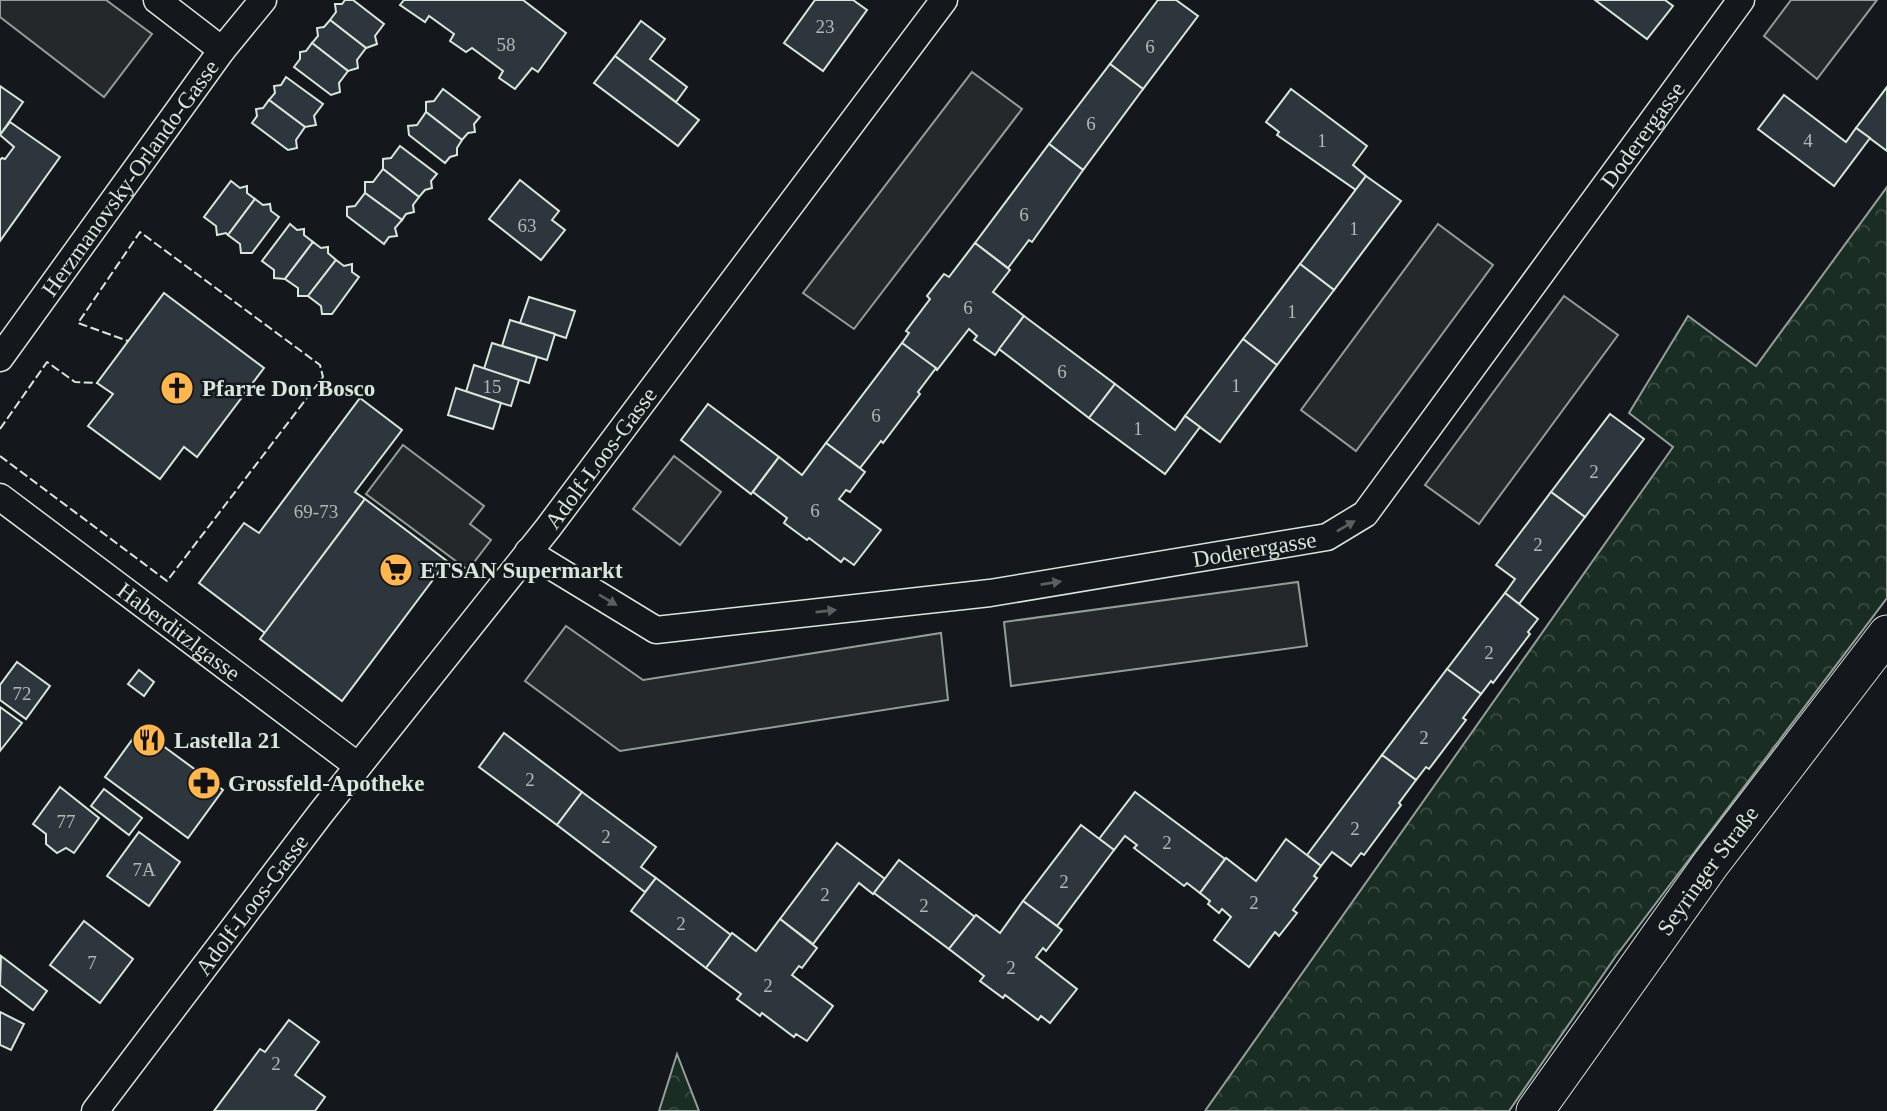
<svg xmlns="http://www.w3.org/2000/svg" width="1887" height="1111" font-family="'Times New Roman',serif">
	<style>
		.forest { fill: url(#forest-crowns); stroke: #939e99; stroke-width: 2 }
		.parking { fill: #24282b; stroke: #939e99; stroke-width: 2 }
		.building { fill: #2c363c; stroke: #d8e6dc; stroke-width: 2 }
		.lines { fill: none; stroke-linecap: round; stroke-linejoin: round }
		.street-casing { stroke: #d8e6dc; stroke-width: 29 }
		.secondary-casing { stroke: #d8e6dc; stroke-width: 39 }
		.street { stroke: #14181c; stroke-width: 26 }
		.secondary { stroke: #14181c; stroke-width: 37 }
		.fence { stroke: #d8e6dc; stroke-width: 2; stroke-dasharray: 9 3.5; stroke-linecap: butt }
		.oneway { fill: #59605f }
		.labels { text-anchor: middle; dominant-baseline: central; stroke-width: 5; stroke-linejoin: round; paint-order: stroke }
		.number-label { font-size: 19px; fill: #adbab4 }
		.street-label { font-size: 23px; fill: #d8e6dc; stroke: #14181c }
		.poi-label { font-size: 23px; font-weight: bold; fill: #d8e6dc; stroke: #14181c; text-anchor: start }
	</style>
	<defs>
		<pattern id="forest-crowns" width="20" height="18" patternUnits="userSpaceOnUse" patternTransform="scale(1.75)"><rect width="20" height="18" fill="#1a2d24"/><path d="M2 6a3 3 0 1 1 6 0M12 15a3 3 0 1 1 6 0" fill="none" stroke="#3b4b43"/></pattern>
	</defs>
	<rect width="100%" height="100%" fill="#14181c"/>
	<!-- forest -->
	<g class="forest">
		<path d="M1887,187V598L1616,956L1509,1111H1205L1673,447L1629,413L1688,316L1756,366Z"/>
		<path d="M677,1054L699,1111H659Z"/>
	</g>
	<!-- parking -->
	<g class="parking">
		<path d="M0,0H106L152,34L104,97L0,17Z"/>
		<path d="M1791,0H1877L1817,79L1764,36Z"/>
		<path d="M972,72L1022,109L854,329L803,293Z"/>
		<path d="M1438,224L1493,265L1356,451L1301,410Z"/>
		<path d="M1564,296L1618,335L1479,524L1425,485Z"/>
		<path d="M403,445L484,506L470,524L491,540L468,570L366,494Z"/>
		<path d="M674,456L721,492L680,545L633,509Z"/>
		<path d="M1298,582L1307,646L1011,686L1004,622Z"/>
		<path d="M566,626L643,680L941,633L948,700L620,751L525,681Z"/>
	</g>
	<!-- building -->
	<g class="building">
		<path d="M345,0H353L384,24L375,36L377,44L366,48L330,20L336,12L335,4H342Z"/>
		<path d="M404,0H523L566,33L538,72L532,68L515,89L499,78L503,71L472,48L466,52L450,41L454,34L429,16L425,22L400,5Z"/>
		<path d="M815,0H853L867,10L823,71L784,43Z"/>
		<path d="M1158,0H1176L1198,16L1143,89L1110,64Z"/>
		<path d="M1595,0H1665L1673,6L1647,39Z"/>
		<path d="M330,20L366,48L357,60L358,68L348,71L312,43L318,36L317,28L324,27Z"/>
		<path d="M641,21L665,39L650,59L687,87L676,102L615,56Z"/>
		<path d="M312,43L348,71L339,83L340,92L331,95L294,67L300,59V52L306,51Z"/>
		<path d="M615,56L699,120L678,146L594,83Z"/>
		<path d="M1110,64L1143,89L1083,170L1049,144Z"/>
		<path d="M286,77L323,104L314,116L316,125L305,127L269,100L275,93L274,86L281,85Z"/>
		<path d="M0,86L23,102L0,135Z"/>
		<path d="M1887,87V151L1856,128Z"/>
		<path d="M443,89L480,117L474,124L475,132L468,133L462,140L426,112V102L434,101Z"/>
		<path d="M1291,89L1367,146L1353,165L1366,176L1356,190L1277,135L1279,132L1266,122Z"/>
		<path d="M1784,95L1846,142L1856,128L1870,138L1834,186L1758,129Z"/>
		<path d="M269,100L305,127L296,140L297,148L288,150L252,123L257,116L256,109L263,108Z"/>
		<path d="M426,112L462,140L457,148V155L450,157L445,163L409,135L408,126L417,125Z"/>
		<path d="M10,122L60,157L0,241V160L2,158L5,159L14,147L0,135Z"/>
		<path d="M1049,144L1083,170L1032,242L1029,240L1008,268L975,243Z"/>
		<path d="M400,146L437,174L431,181L432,188L425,190L419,197L383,169V159L391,158Z"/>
		<path d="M383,169L419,197L413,205L414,212L406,214L402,220L365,193V182H373Z"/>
		<path d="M1366,176L1401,201L1334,290L1300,264Z"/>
		<path d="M520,180L559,211L552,220L565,230L541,260L489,219Z"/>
		<path d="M231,181L240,188L247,186V193L255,199L228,235L226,233L217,235L216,226L204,217Z"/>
		<path d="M365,193L402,220L395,228L397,236L389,237L384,244L347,216V207L355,206Z"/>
		<path d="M255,199L263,205L270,204L271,211L279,217L252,253H241L240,244L228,235Z"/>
		<path d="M290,224L297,230L304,229V235L313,242L285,279L274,278V270L262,261Z"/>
		<path d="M313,242L321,248L328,247V253L336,260L308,296H298V288L285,279Z"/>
		<path d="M975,243L1010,270L993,292L1024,316L995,355L974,340L977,336L969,329L937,370L902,343L909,333L906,331L930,299L927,296L944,274L949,277Z"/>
		<path d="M336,260L344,266L352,264V272L359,277L332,314H322L321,306L308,296Z"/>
		<path d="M1300,264L1334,290L1277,365L1243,339Z"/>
		<path d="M164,293L264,368L197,457L184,447L160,479L88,426L113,394L97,383Z"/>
		<path d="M529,297L575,311L566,338L520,323Z"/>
		<path d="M1024,316L1115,384L1089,418L999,349Z"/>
		<path d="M510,320L555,334L547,360L502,346Z"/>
		<path d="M1243,339L1277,365L1220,442L1185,416Z"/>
		<path d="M492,343L537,357L529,383L484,369Z"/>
		<path d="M902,343L936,368L918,392L920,394L883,443L881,441L860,468L826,443Z"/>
		<path d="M474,365L519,380L511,406L466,392Z"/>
		<path d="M1115,384L1175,430L1185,416L1200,427L1165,474L1089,418Z"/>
		<path d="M456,388L501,403L493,429L448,415Z"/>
		<path d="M360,398L402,430L355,492L365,499L265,633L199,583L244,523L259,533Z"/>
		<path d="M708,404L779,457L751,494L681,440Z"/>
		<path d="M1610,414L1644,439L1585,517L1551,492Z"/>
		<path d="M826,443L865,472L850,492L846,490L839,499L881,530L854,565L844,558L841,562L809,538L807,540L784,523L787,518L753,492L779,457L802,475Z"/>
		<path d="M1551,492L1585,517L1519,604L1505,593L1515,579L1496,565Z"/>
		<path d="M365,499L447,561L342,701L260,639Z"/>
		<path d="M1505,593L1538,619L1528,632L1530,634L1493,683L1491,681L1481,694L1447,669Z"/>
		<path d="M17,662L50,686L26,719L0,700V685Z"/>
		<path d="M1447,669L1481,694L1463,718L1466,720L1429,769L1426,767L1416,780L1382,755Z"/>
		<path d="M139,670L154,682L144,696L128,684Z"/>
		<path d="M0,707L22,723L0,751Z"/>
		<path d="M140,729L223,790L188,838L105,777Z"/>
		<path d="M504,733L582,792L557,825L479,767Z"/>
		<path d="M1382,755L1416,780L1399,803L1401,805L1364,855L1361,853L1351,866L1332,852L1321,866L1307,855Z"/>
		<path d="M60,787L99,818L74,853L66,848L57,853L46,844V834L33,824Z"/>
		<path d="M104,789L142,818L129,835L91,806Z"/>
		<path d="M582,792L656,847L641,867L656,878L645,892L557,825Z"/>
		<path d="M1135,792L1225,859L1200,893L1187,883L1184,886L1134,848L1137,845L1125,836L1114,850L1099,839Z"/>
		<path d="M1081,825L1114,850L1057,926L1023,901Z"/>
		<path d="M139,832L180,862L149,906L107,876Z"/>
		<path d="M1286,839L1321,866L1314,876L1317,878L1293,910L1297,913L1279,936L1275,932L1249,967L1214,940L1231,917L1222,909L1219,913L1208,904L1210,901L1200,893L1226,858L1256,881Z"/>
		<path d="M837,843L885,879L873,894L859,883L813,944L780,919Z"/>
		<path d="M899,860L975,917L949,949L874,893Z"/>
		<path d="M656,878L731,935L706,968L631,911Z"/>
		<path d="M1023,901L1062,930L1046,951L1043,948L1036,957L1077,989L1050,1023L1041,1016L1038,1020L1005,995L1003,998L980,981L984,976L949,949L976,915L1000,933Z"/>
		<path d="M780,919L817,948L802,968L799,966L792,975L833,1006L807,1041L796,1034L794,1037L762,1013L760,1016L737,999L741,994L706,968L732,933L756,951Z"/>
		<path d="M84,921L133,959L100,1003L50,965Z"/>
		<path d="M1,956L47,991L33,1010L0,985Z"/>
		<path d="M0,1012L24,1024L11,1050L0,1045Z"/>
		<path d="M289,1020L319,1042L295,1075L325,1097L315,1111H214L260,1049L265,1052Z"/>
	</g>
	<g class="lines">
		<defs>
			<g id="street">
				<path d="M157,0L222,50"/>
				<path id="s1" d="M0,358L222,50L263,0"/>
				<path id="s2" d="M0,497L358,766"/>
				<path id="s3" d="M528,552L656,630L990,593L1327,537L1365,514L1741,0"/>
				<path id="s4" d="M95,1111L321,813L548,528L944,0"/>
			</g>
			<g id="secondary">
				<path id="s5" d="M1535,1111L1710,865L1887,634"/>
			</g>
		</defs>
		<!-- street casing -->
		<use href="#street" class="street-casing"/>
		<!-- secondary casing -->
		<use href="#secondary" class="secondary-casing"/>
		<!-- street -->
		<use href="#street" class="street"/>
		<!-- secondary -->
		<use href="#secondary" class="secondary"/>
		<!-- fence -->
		<g class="fence">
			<path d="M0,429L47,362L75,382L97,383"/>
			<path d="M0,456L167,581L323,377L320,365L140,232L78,323L128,341"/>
		</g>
	</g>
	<!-- one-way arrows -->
	<defs><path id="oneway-solid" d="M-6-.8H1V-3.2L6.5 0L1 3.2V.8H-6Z" transform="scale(1.75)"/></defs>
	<g class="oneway">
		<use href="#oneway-solid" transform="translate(1346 526) rotate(-30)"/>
		<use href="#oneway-solid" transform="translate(1051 583) rotate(-9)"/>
		<use href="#oneway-solid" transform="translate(608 600) rotate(31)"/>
		<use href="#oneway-solid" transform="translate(826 611) rotate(-6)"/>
	</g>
	<!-- icons -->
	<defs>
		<symbol id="church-disc" viewBox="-11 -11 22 22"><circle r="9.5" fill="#ffb74d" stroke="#14181c"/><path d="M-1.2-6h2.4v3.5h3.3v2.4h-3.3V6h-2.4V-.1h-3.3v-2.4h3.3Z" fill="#111"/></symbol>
		<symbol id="supermarket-disc" viewBox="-11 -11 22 22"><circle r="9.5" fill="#ffb74d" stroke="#14181c"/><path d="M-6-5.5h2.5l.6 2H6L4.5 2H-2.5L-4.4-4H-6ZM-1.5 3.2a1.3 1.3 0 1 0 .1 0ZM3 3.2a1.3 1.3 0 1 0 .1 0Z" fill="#111"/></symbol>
		<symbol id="restaurant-disc" viewBox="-11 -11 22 22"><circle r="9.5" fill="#ffb74d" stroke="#14181c"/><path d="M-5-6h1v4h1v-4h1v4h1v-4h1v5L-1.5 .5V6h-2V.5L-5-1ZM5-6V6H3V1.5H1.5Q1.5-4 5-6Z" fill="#111"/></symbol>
		<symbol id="pharmacy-disc" viewBox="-11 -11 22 22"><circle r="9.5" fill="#ffb74d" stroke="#14181c"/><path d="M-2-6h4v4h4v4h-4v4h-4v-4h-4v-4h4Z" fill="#111"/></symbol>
	</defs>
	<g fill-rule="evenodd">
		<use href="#church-disc" x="158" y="369" width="38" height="38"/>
		<use href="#supermarket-disc" x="377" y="551" width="38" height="38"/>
		<use href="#restaurant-disc" x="130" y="721" width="38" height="38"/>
		<use href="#pharmacy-disc" x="185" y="764" width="38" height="38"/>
	</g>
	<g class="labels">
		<!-- number labels -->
		<g class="number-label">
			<text x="825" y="26">23</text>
			<text x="506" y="44">58</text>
			<text x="1150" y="46">6</text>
			<text x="1091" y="123">6</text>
			<text x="1322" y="140">1</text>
			<text x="1808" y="140">4</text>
			<text x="1024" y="214">6</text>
			<text x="527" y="225">63</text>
			<text x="1354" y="228">1</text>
			<text x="968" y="307">6</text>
			<text x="1292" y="311">1</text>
			<text x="1062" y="371">6</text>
			<text x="1236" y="385">1</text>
			<text x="492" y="386">15</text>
			<text x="876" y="415">6</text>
			<text x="1138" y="428">1</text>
			<text x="1594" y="471">2</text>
			<text x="815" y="510">6</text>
			<text x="316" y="511">69-73</text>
			<text x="1538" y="544">2</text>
			<text x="1489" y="652">2</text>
			<text x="22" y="693">72</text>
			<text x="1424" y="737">2</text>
			<text x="530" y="779">2</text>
			<text x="66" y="821">77</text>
			<text x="1355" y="828">2</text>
			<text x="606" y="836">2</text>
			<text x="1167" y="842">2</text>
			<text x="144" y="869">7A</text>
			<text x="1064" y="881">2</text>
			<text x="825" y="894">2</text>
			<text x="1254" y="902">2</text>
			<text x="924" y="905">2</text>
			<text x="681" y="923">2</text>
			<text x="92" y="962">7</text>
			<text x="1011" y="967">2</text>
			<text x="768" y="985">2</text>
			<text x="276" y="1063">2</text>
		</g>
		<!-- street labels -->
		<g class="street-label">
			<text stroke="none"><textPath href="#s3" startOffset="1342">Doderergasse</textPath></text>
			<text stroke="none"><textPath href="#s1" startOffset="222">Herzmanovsky-Orlando-Gasse</textPath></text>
			<text stroke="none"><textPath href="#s4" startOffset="826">Adolf-Loos-Gasse</textPath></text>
			<text stroke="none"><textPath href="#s3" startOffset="754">Doderergasse</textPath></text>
			<text stroke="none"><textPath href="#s2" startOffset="224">Haberditzlgasse</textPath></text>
			<text stroke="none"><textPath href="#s5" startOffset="296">Seyringer Straße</textPath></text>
			<text stroke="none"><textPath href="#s4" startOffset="259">Adolf-Loos-Gasse</textPath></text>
		</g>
		<!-- poi labels -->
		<g class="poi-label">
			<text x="202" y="388">Pfarre Don Bosco</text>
			<text x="420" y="570">ETSAN Supermarkt</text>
			<text x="174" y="740">Lastella 21</text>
			<text x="228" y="783">Grossfeld-Apotheke</text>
		</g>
	</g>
</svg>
